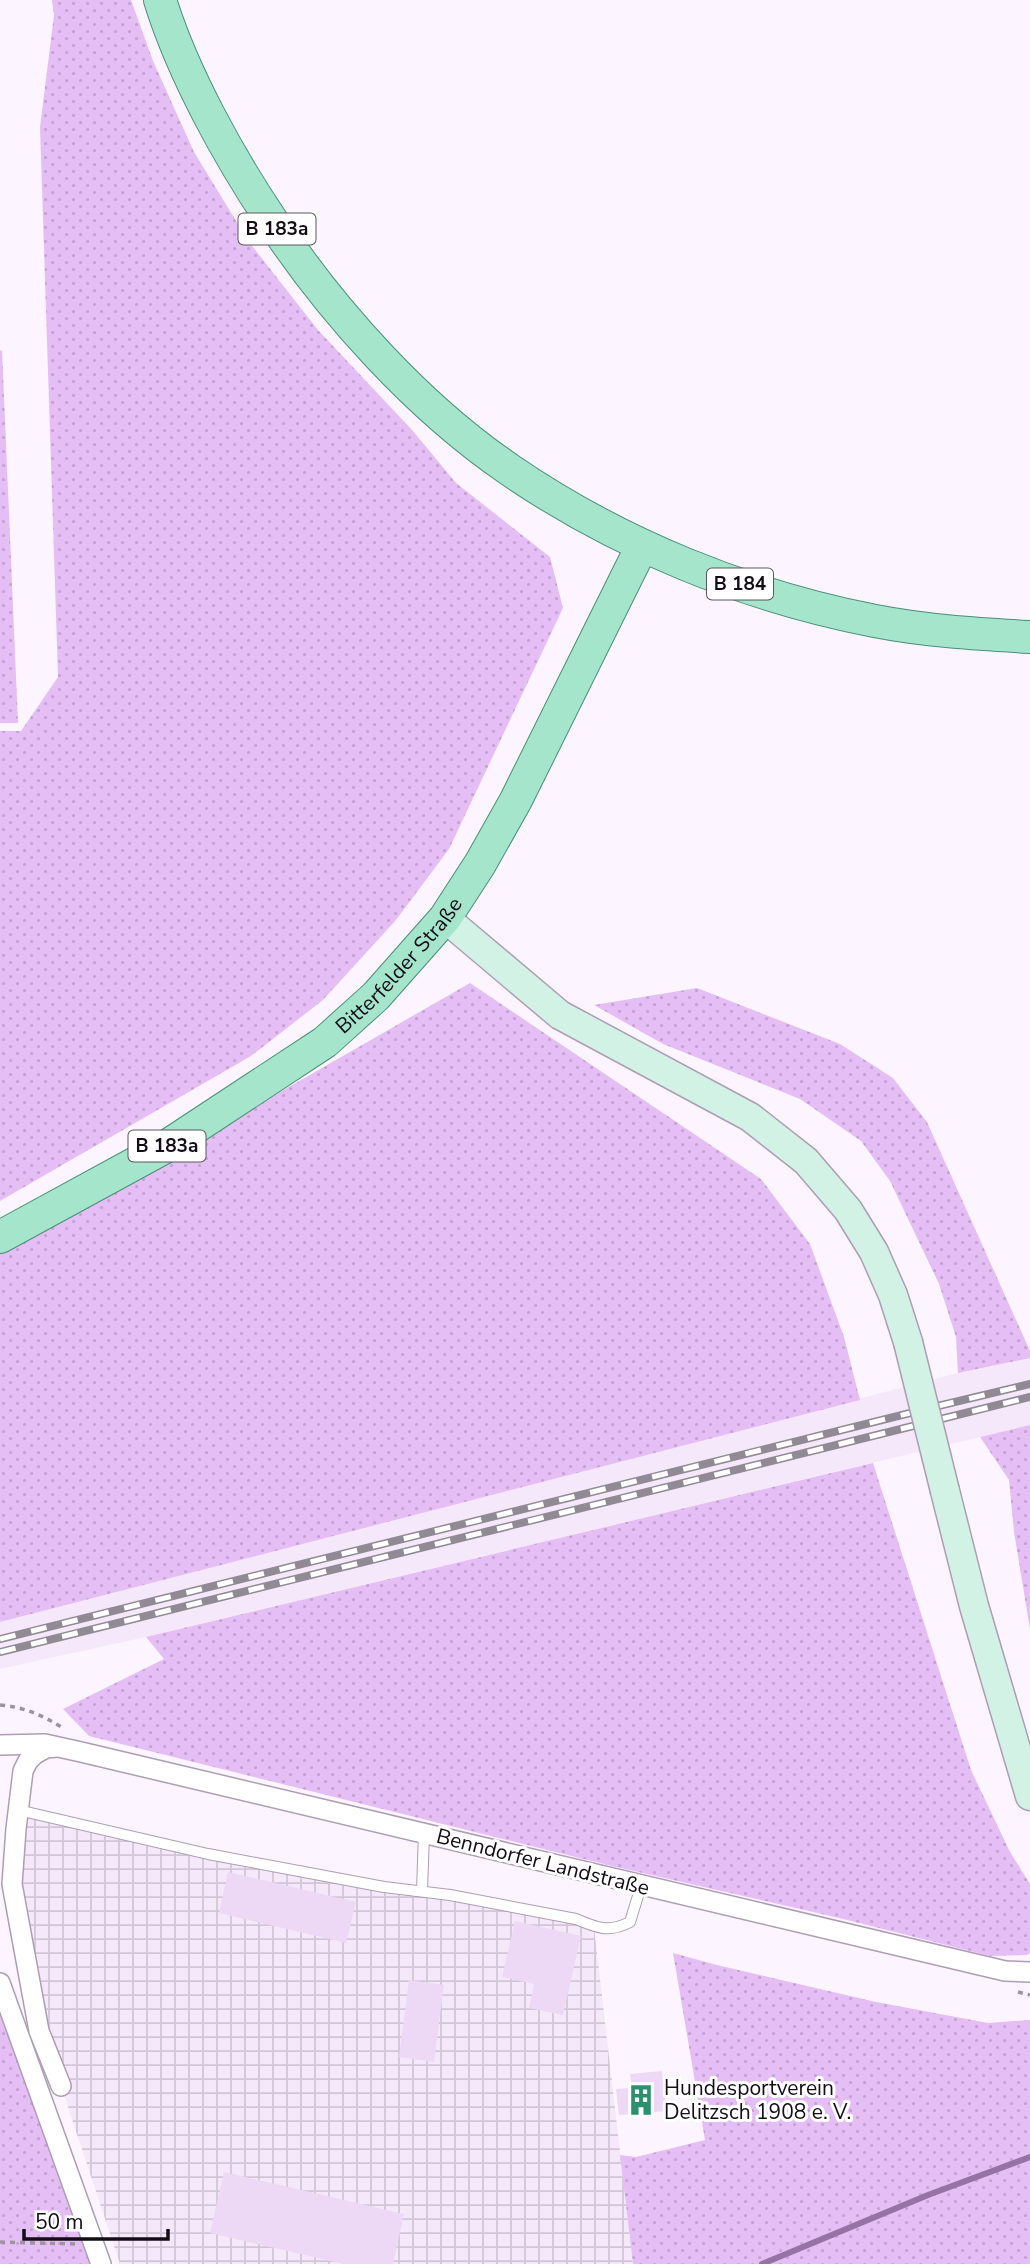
<svg xmlns="http://www.w3.org/2000/svg" width="1030" height="2264" font-family="'Nunito Sans',sans-serif">
	<style>
		.built { fill: #f5e8fb }
		.industrial { fill: url(#industrial-grid) }
		.green { fill: url(#green-dots) }
		.lines { fill: none; stroke-linecap: round; stroke-linejoin: round }
		.stream { stroke: #9772a6; stroke-width: 6 }
		.building { fill: #edd8f5 }
		.lane-casing { stroke: #ae9db5; stroke-width: 12 }
		.street-casing { stroke: #ae9db5; stroke-width: 22 }
		.secondary-casing { stroke: #ae9db5; stroke-width: 31 }
		.primary-casing { stroke: #4a8e76; stroke-width: 34 }
		.path { stroke: #9c959f; stroke-width: 3.5; stroke-dasharray: 5 5; stroke-linecap: butt }
		.lane { stroke: #fff; stroke-width: 10 }
		.street { stroke: #fff; stroke-width: 19 }
		.secondary { stroke: #d2f2e6; stroke-width: 28 }
		.primary { stroke: #a4e5cc; stroke-width: 32 }
		.rail-casing { stroke: #918994; stroke-width: 8 }
		.rail { stroke: #fff; stroke-width: 5; stroke-dasharray: 16; stroke-linecap: butt }
		.secondary-bridge-casing { stroke: #ae9db5; stroke-width: 31; stroke-linecap: butt }
		.secondary-bridge { stroke: #d2f2e6; stroke-width: 28 }
		.labels { text-anchor: middle; dominant-baseline: central; stroke-width: 6; stroke-linejoin: round; paint-order: stroke }
		.shield { fill: #fff; stroke: #5a565c; stroke-width: 2 }
		.shield-label { font-size: 19px; font-weight: bold; fill: #130d16 }
		.street-label { font-size: 21px; fill: #130d16; stroke: #fff }
		.poi-label { font-size: 21px; fill: #130d16; stroke: #fff; text-anchor: start }
	</style>
	<defs>
		<pattern id="industrial-grid" width="8" height="8" patternUnits="userSpaceOnUse" patternTransform="scale(1.75)"><rect width="8" height="8" fill="#f5e8fb"/><path d="M0 4h8M4 0v8" fill="none" stroke="#d1c6d6"/></pattern>
		<pattern id="green-dots" width="8" height="8" patternUnits="userSpaceOnUse" patternTransform="scale(1.75)"><rect width="8" height="8" fill="#e6bef6"/><path d="M2 2h.1M6 6h.1" fill="none" stroke="#c4a2d2" stroke-width="1.8" stroke-linecap="round"/></pattern>
	</defs>
	<rect width="100%" height="100%" fill="#fcf4ff"/>
	<!-- built -->
	<path class="built" d="M1030,1358V1425L146,1637L0,1669V1622L958,1373Z"/>
	<!-- industrial -->
	<path class="industrial" d="M18,1810L208,1854L594,1927L633,2264H120L61,2086L12,1884Z"/>
	<!-- green -->
	<g class="green">
		<path d="M52,0H131L153,61L194,152L249,242L318,330L413,431L456,483L550,557L563,608L449,849L396,920L323,1000L251,1056L0,1201V731H21L58,677L40,127L54,15Z"/>
		<path d="M2,350L18,723H0V351Z"/>
		<path d="M470,983L761,1179L810,1244L844,1337L860,1400L0,1622V1253Z"/>
		<path d="M697,988L840,1044L893,1078L927,1122L1030,1351V1358L958,1373L956,1337L939,1284L890,1181L861,1141L800,1099L663,1044L594,1005Z"/>
		<path d="M1030,1425V1629L1014,1532L1009,1480L980,1437Z"/>
		<path d="M873,1463L971,1770L1010,1852L1030,1884V1953L1027,1955L990,1956L839,1918L612,1866L89,1736L63,1709L164,1659L146,1637Z"/>
		<path d="M673,1953L717,1965L876,2002L988,2023L1030,2020V2264H633L620,2155L636,2157L705,2140Z"/>
		<path d="M0,1983L101,2264H0Z"/>
	</g>
	<g class="lines">
		<!-- stream -->
		<path class="stream" d="M762,2264L928,2195L1030,2157"/>
	</g>
	<!-- building -->
	<g class="building">
		<path d="M228,1872L356,1902L346,1943L219,1913Z"/>
		<path d="M515,1921L581,1936L563,2015L529,2008L534,1984L502,1977Z"/>
		<path d="M409,1980L444,1985L434,2062L399,2057Z"/>
		<path d="M662,2071L666,2111L619,2115L616,2089L632,2088L630,2074Z"/>
		<path d="M224,2172L404,2214L393,2264H344L210,2233Z"/>
	</g>
	<g class="lines">
		<defs>
			<g id="lane">
				<path d="M18,1810L208,1854L384,1887L450,1895L576,1919C597,1928 609,1933 630,1922L641,1886"/>
				<path d="M422,1891L424,1833"/>
			</g>
			<g id="street">
				<path d="M0,1745L45,1744L81,1752L1005,1971L1030,1972"/>
				<path d="M56,1747L46,1748L35,1754L28,1761L23,1771L16,1829L12,1884L39,2031L61,2086"/>
				<path d="M0,1983L101,2264"/>
			</g>
			<g id="secondary">
				<path d="M445,918L560,1015L750,1117L806,1161L848,1210L874,1252L893,1295L908,1342"/>
				<path d="M945,1491L974,1606L1030,1796"/>
			</g>
			<g id="primary">
				<path d="M160,0C183,74 229,157 272,221C332,312 419,408 510,470C618,544 746,596 875,621C926,631 978,634 1030,637"/>
				<path id="s1" d="M0,1237L167,1146L325,1042L376,996L445,918L480,864L516,800L642,546"/>
			</g>
		</defs>
		<!-- lane casing -->
		<use href="#lane" class="lane-casing"/>
		<!-- street casing -->
		<use href="#street" class="street-casing"/>
		<!-- secondary casing -->
		<use href="#secondary" class="secondary-casing"/>
		<!-- primary casing -->
		<use href="#primary" class="primary-casing"/>
		<!-- path -->
		<g class="path">
			<path d="M0,1705C24,1707 42,1715 63,1728"/>
			<path d="M1018,1992L1030,1995"/>
			<path d="M0,2242L75,2244"/>
		</g>
		<!-- lane -->
		<use href="#lane" class="lane"/>
		<!-- street -->
		<use href="#street" class="street"/>
		<!-- secondary -->
		<use href="#secondary" class="secondary"/>
		<!-- primary -->
		<use href="#primary" class="primary"/>
		<defs>
			<g id="rail">
				<path d="M938,1406L1030,1384"/>
				<path d="M941,1419L1030,1397"/>
				<path d="M0,1639L910,1413"/>
				<path d="M0,1652L913,1426"/>
			</g>
		</defs>
		<!-- rail casing -->
		<use href="#rail" class="rail-casing"/>
		<!-- rail -->
		<use href="#rail" class="rail"/>
		<defs>
			<path id="secondary-bridge" d="M908,1342L945,1491"/>
		</defs>
		<!-- secondary-bridge casing -->
		<use href="#secondary-bridge" class="secondary-bridge-casing"/>
		<!-- secondary-bridge -->
		<use href="#secondary-bridge" class="secondary-bridge"/>
	</g>
	<!-- icons -->
	<defs>
		<symbol id="building-bare" viewBox="-9 -9 18 18"><path d="M-4-6H4V6H1V3H-1V6H-4ZM-2.5-4.3h1.7v1.8h-1.7ZM.8-4.3h1.7v1.8H.8ZM-2.5-1h1.7V.8h-1.7ZM.8-1h1.7V.8H.8Z" fill="#2a916e" stroke="#fff" stroke-width="2.5" paint-order="stroke"/></symbol>
	</defs>
	<g fill-rule="evenodd">
		<use href="#building-bare" x="619" y="2078" width="44" height="44"/>
	</g>
	<g class="labels">
		<!-- shield labels -->
		<g class="shield">
			<rect x="238.5" y="213.5" width="77" height="31" rx="5"/>
			<rect x="707" y="568.5" width="66" height="31" rx="5"/>
			<rect x="128.5" y="1130.5" width="77" height="31" rx="5"/>
		</g>
		<g class="shield-label">
			<text x="277" y="229">B 183a</text>
			<text x="740" y="584">B 184</text>
			<text x="167" y="1146">B 183a</text>
		</g>
		<!-- street labels -->
		<g class="street-label">
			<text stroke="none"><textPath href="#s1" startOffset="486">Bitterfelder Straße</textPath></text>
			<text transform="translate(543 1862) rotate(14)">Benndorfer Landstraße</text>
		</g>
		<!-- poi labels -->
		<g class="poi-label">
			<text x="664" y="2088">Hundesportverein<tspan x="664" dy="24">Delitzsch 1908 e. V.</tspan></text>
		</g>
	</g>
	<!-- scale -->
	<path d="M24 2229v10h144v-10" fill="none" stroke="#130d16" stroke-width="3.5"/>
	<text x="35" y="2229" font-size="21" fill="#130d16" stroke="#ffffff" stroke-width="5" paint-order="stroke">50 m</text>
</svg>
